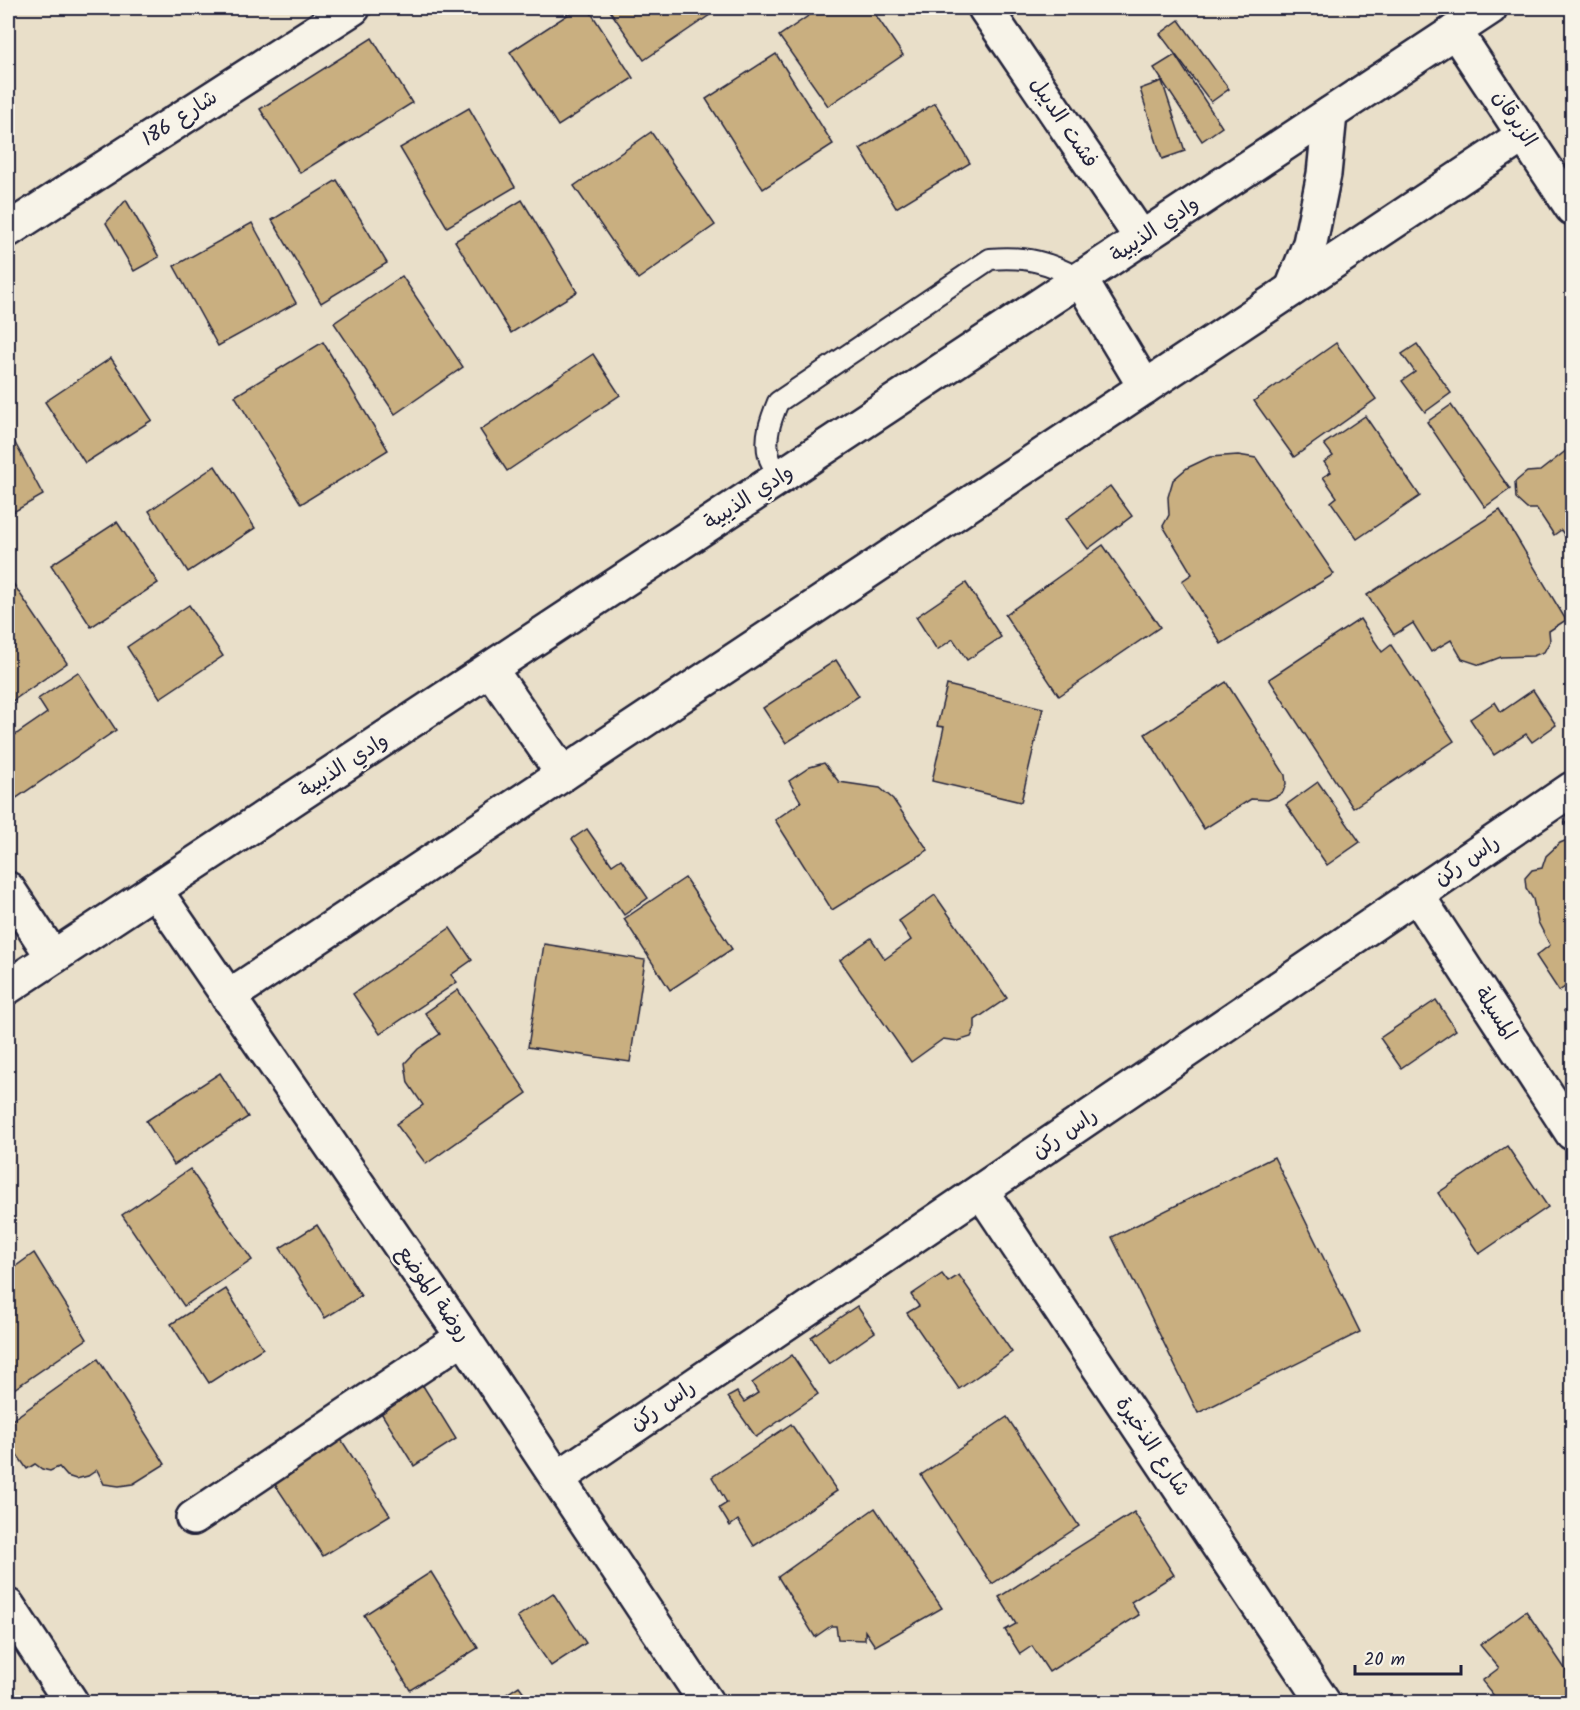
<svg xmlns="http://www.w3.org/2000/svg" width="1580" height="1710" font-family="Kalam,'Playpen Sans Arabic',sans-serif">
	<style>
		.building { fill: #c9af80; stroke: #22223b; stroke-width: 1.5 }
		.lines { fill: none; stroke-linecap: round; stroke-linejoin: round }
		.lane-casing { stroke: #22223b; stroke-width: 24 }
		.street-casing { stroke: #22223b; stroke-width: 38 }
		.secondary-casing { stroke: #22223b; stroke-width: 38 }
		.lane { stroke: #f7f3e8; stroke-width: 20 }
		.street { stroke: #f7f3e8; stroke-width: 33 }
		.secondary { stroke: #f7f3e8; stroke-width: 33 }
		.labels { text-anchor: middle; dominant-baseline: central; stroke-width: 5; stroke-linejoin: round; paint-order: stroke }
		.street-label { font-size: 21px; fill: #22223b; stroke: #f7f3e8 }
	</style>
	<rect width="100%" height="100%" fill="#e9dfc9"/>
	<filter id="ink" filterUnits="userSpaceOnUse"><feTurbulence type="fractalNoise" baseFrequency=".0167" numOctaves="2"/><feDisplacementMap in="SourceGraphic" scale="12" xChannelSelector="R" yChannelSelector="G"/><feConvolveMatrix kernelMatrix="1 2 1 2 8 2 1 2 1" color-interpolation-filters="sRGB"/></filter>
	<g filter="url(#ink)">
		<!-- building -->
		<g class="building">
			<path d="M578,8H588L633,78L558,126L510,52Z"/>
			<path d="M608,8H720L644,60Z"/>
			<path d="M820,8H871L903,55L828,106L779,36Z"/>
			<path d="M1179,20L1229,89L1211,102L1160,34Z"/>
			<path d="M372,38L412,103L300,173L260,109Z"/>
			<path d="M776,54L833,144L763,189L706,99Z"/>
			<path d="M1175,55L1222,127L1202,141L1154,68Z"/>
			<path d="M1162,81L1185,151L1162,159L1140,89Z"/>
			<path d="M935,103L970,163L896,208L860,149Z"/>
			<path d="M469,108L515,187L447,227L400,148Z"/>
			<path d="M651,132L715,225L638,279L574,186Z"/>
			<path d="M337,180L387,263L321,303L272,220Z"/>
			<path d="M126,200L159,257L134,271L106,223Z"/>
			<path d="M522,200L577,292L511,333L455,241Z"/>
			<path d="M252,223L296,303L218,346L174,266Z"/>
			<path d="M402,276L463,367L395,414L334,323Z"/>
			<path d="M323,342L388,450L301,504L235,396Z"/>
			<path d="M1336,343L1376,399L1294,457L1254,401Z"/>
			<path d="M1417,344L1451,393L1425,412L1402,381L1415,372L1402,354Z"/>
			<path d="M593,354L620,395L507,471L480,430Z"/>
			<path d="M111,358L152,420L85,463L45,402Z"/>
			<path d="M1451,405L1510,489L1485,507L1427,422Z"/>
			<path d="M1365,416L1420,496L1357,539L1331,502L1337,497L1323,477L1331,472L1324,462L1333,456L1324,444Z"/>
			<path d="M8,430L43,495L8,515Z"/>
			<path d="M1572,446V547L1561,530L1554,535L1537,509H1527L1516,499L1515,482L1527,472L1540,471Z"/>
			<path d="M1238,455L1256,458L1334,574L1221,644L1182,581L1192,574L1163,526L1169,515L1168,497L1173,480L1187,468L1210,457Z"/>
			<path d="M215,466L255,528L188,572L149,511Z"/>
			<path d="M1110,486L1132,516L1088,549L1066,519Z"/>
			<path d="M1500,510L1566,620L1549,631L1550,641L1544,652L1533,656L1501,657L1480,665L1462,659L1451,640L1431,652L1413,623L1394,635L1367,595Z"/>
			<path d="M117,522L158,583L91,627L51,565Z"/>
			<path d="M1103,545L1160,627L1059,696L1005,615Z"/>
			<path d="M8,576L67,663L8,704Z"/>
			<path d="M966,583L1001,637L967,660L953,639L937,650L916,617Z"/>
			<path d="M189,605L223,656L160,698L127,647Z"/>
			<path d="M1360,619L1382,652L1391,645L1454,741L1353,808L1269,679Z"/>
			<path d="M836,660L859,696L786,743L763,708Z"/>
			<path d="M78,672L116,730L9,803L8,740L47,713L38,699Z"/>
			<path d="M1226,682L1285,775L1286,784L1283,792L1277,796L1268,800L1251,799L1204,829L1145,734Z"/>
			<path d="M947,685L1043,708L1021,802L932,781L944,727L937,726Z"/>
			<path d="M1533,690L1556,725L1532,742L1526,734L1494,755L1470,719L1495,702L1501,712Z"/>
			<path d="M824,763L839,782L880,788L893,799L928,850L832,910L775,820L801,802L789,781L810,767Z"/>
			<path d="M1318,782L1360,842L1327,865L1286,805Z"/>
			<path d="M1572,818V834L1565,823Z"/>
			<path d="M587,829L612,865L621,859L648,898L624,915L572,839Z"/>
			<path d="M1572,838V982L1559,991L1536,956L1550,945L1538,922L1533,899L1526,888L1525,878L1532,870L1542,868L1546,856L1560,843Z"/>
			<path d="M685,878L732,949L670,990L624,919Z"/>
			<path d="M935,895L1007,998L975,1020V1028L971,1037L958,1041L943,1039L911,1062L840,960L871,938L885,959L911,940L899,921Z"/>
			<path d="M450,928L472,960L451,975L457,982L380,1034L353,994Z"/>
			<path d="M544,944L645,960L630,1062L528,1047Z"/>
			<path d="M458,990L527,1093L426,1164L396,1124L423,1105L408,1083L405,1063L418,1049L440,1034L425,1013Z"/>
			<path d="M1436,1000L1456,1030L1401,1068L1380,1038Z"/>
			<path d="M1572,1005V1024L1564,1011Z"/>
			<path d="M220,1073L248,1117L174,1165L146,1121Z"/>
			<path d="M1507,1146L1548,1207L1479,1254L1438,1193Z"/>
			<path d="M1274,1157L1360,1332L1198,1413L1112,1237Z"/>
			<path d="M190,1169L252,1260L184,1306L122,1215Z"/>
			<path d="M317,1225L361,1296L325,1318L280,1248Z"/>
			<path d="M34,1253L87,1339L8,1393V1272Z"/>
			<path d="M942,1274L948,1282L959,1275L1012,1352L959,1389L907,1313L919,1306L911,1295Z"/>
			<path d="M226,1289L263,1348L209,1383L171,1324Z"/>
			<path d="M857,1306L875,1332L829,1364L811,1337Z"/>
			<path d="M792,1355L818,1394L756,1437L728,1397L737,1392L744,1402L758,1393L752,1383Z"/>
			<path d="M98,1359L165,1464L133,1484L119,1486L104,1484L97,1470L88,1476L76,1479L67,1476L59,1467L50,1471L42,1469L35,1464L27,1469L8,1442V1423Z"/>
			<path d="M417,1376L456,1439L414,1466L375,1403Z"/>
			<path d="M1007,1417L1079,1526L992,1584L921,1475Z"/>
			<path d="M791,1424L837,1491L754,1546L738,1520L730,1526L719,1508L727,1503L712,1477Z"/>
			<path d="M335,1430L390,1515L323,1556L268,1474Z"/>
			<path d="M875,1508L942,1608L875,1646L865,1631V1640L838,1639L836,1626H831L815,1637L778,1577Z"/>
			<path d="M1134,1512L1174,1575L1131,1602L1139,1615L1049,1672L1032,1646L1020,1654L1005,1630L1016,1624L999,1597Z"/>
			<path d="M431,1572L478,1648L410,1690L364,1615Z"/>
			<path d="M553,1593L586,1643L551,1666L517,1617Z"/>
			<path d="M1526,1611L1572,1679V1702H1499L1482,1681L1499,1668L1480,1645Z"/>
			<path d="M519,1686L531,1702H494Z"/>
		</g>
		<g class="lines">
			<defs>
				<path id="lane" d="M782,477C777,470 770,463 769,456C764,437 771,419 778,402L990,259C1027,256 1048,262 1080,279"/>
				<g id="street">
					<path d="M985,8L1142,239"/>
					<path d="M1455,31L1572,208"/>
					<path d="M8,230L353,8"/>
					<path d="M1080,279L1145,387"/>
					<path d="M1292,289L1310,243L1324,174L1330,114"/>
					<path d="M490,669L563,774"/>
					<path d="M8,889L53,957"/>
					<path d="M155,890L463,1337L706,1702"/>
					<path d="M1417,895L1572,1133"/>
					<path d="M228,997L1524,135"/>
					<path d="M981,1191L1323,1702"/>
					<path d="M558,1478L1572,789"/>
					<path d="M193,1518L463,1337"/>
					<path d="M8,1606L71,1702"/>
				</g>
				<path id="secondary" d="M8,987L1490,8"/>
			</defs>
			<!-- lane casing -->
			<use href="#lane" class="lane-casing"/>
			<!-- street casing -->
			<use href="#street" class="street-casing"/>
			<!-- secondary casing -->
			<use href="#secondary" class="secondary-casing"/>
			<!-- lane -->
			<use href="#lane" class="lane"/>
			<!-- street -->
			<use href="#street" class="street"/>
			<!-- secondary -->
			<use href="#secondary" class="secondary"/>
		</g>
	</g>
	<g class="labels">
		<!-- street labels -->
		<g class="street-label">
			<text transform="translate(180 119) rotate(-33)">شارع 186</text>
			<text transform="translate(1514 119) rotate(57)">الزبرقان</text>
			<text transform="translate(1063 123) rotate(56)">فشت الديبل</text>
			<text transform="translate(1155 230) rotate(-34)">وادي الذيبية</text>
			<text transform="translate(749 498) rotate(-33)">وادي الذيبية</text>
			<text transform="translate(344 766) rotate(-33)">وادي الذيبية</text>
			<text transform="translate(1467 861) rotate(-34)">راس ركن</text>
			<text transform="translate(1495 1014) rotate(57)">المسيلة</text>
			<text transform="translate(1065 1134) rotate(-34)">راس ركن</text>
			<text transform="translate(433 1294) rotate(55)">روضة الموضع</text>
			<text transform="translate(663 1406) rotate(-34)">راس ركن</text>
			<text transform="translate(1152 1447) rotate(56)">شارع الذخيرة</text>
		</g>
	</g>
	<!-- margin -->
	<rect width="1580" height="1710" fill="none" stroke="#f7f3e8" stroke-width="30"/>
	<rect x="15" y="15" width="1550" height="1680" fill="none" stroke="#22223b" stroke-width="2" filter="url(#ink)"/>
	<!-- scale -->
	<path d="M1355 1665v9h106v-9" fill="none" stroke="#22223b" stroke-width="3"/>
	<text x="1364" y="1665" font-size="18" fill="#22223b" stroke="#f7f3e8" stroke-width="4.5" paint-order="stroke">20 m</text>
</svg>
